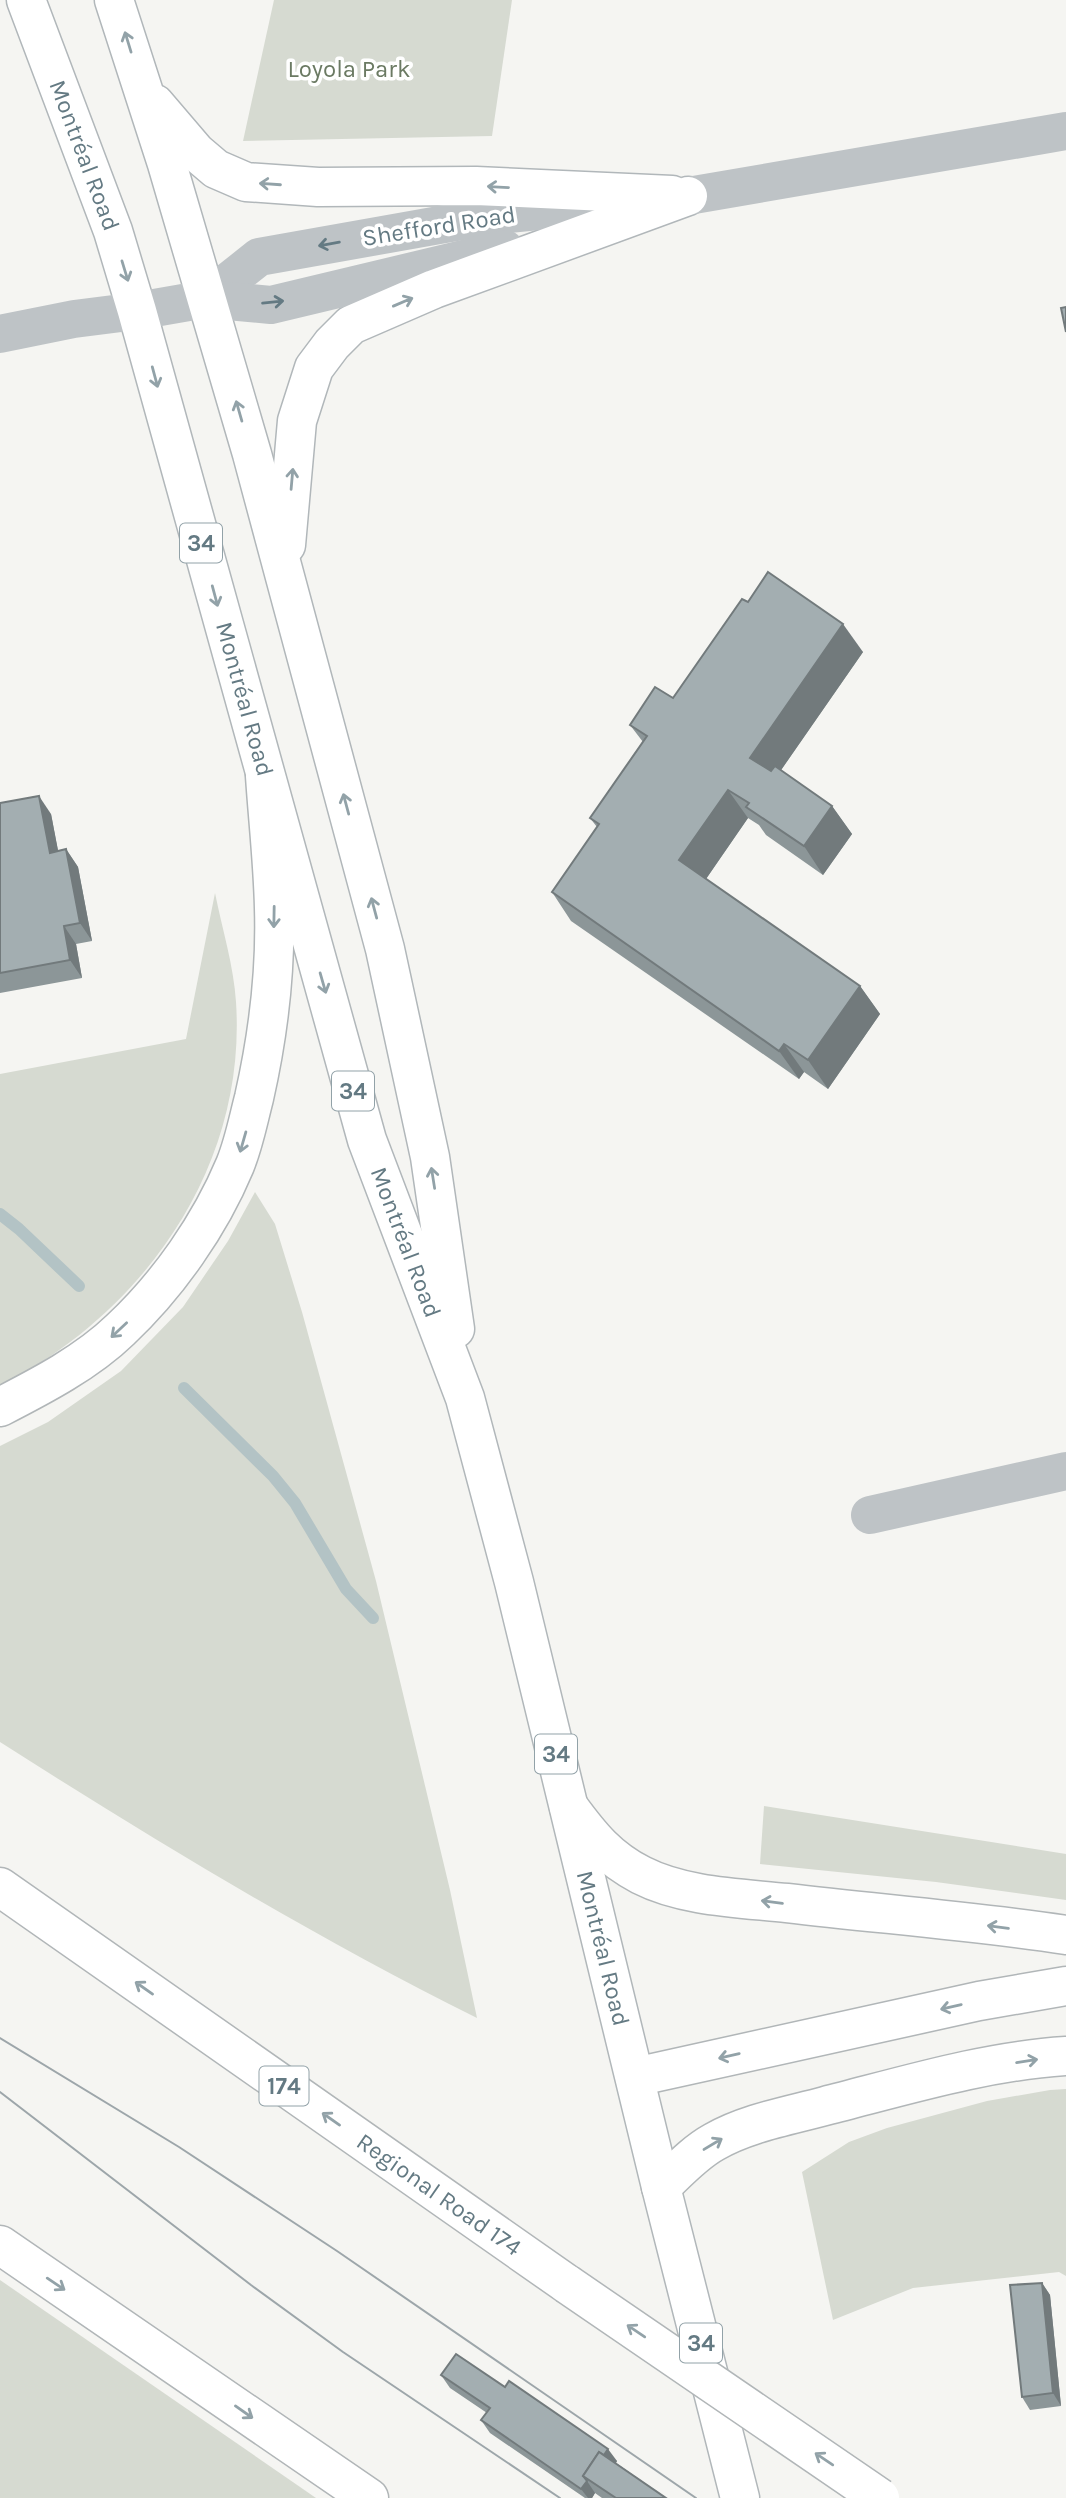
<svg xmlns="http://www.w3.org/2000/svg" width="1066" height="2498" font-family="Karla,sans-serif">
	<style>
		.green { fill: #d6dad1 }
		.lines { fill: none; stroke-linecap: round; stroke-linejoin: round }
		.stream { stroke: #b3c3c5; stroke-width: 12 }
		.primary-casing { stroke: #b1b7ba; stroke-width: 41 }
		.motorway-casing { stroke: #b1b6b8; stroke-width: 41 }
		.minor { stroke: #bec3c6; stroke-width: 38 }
		.tertiary { stroke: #bec3c6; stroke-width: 38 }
		.primary { stroke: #fff; stroke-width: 38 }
		.motorway { stroke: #fff; stroke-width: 38 }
		.tram { stroke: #9da6aa; stroke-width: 2 }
		.motorway-bridge-casing { stroke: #b1b6b8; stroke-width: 41; stroke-linecap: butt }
		.motorway-bridge { stroke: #fff; stroke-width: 38 }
		.wall { fill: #8c9698 }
		.shaded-wall { fill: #727a7c }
		.building { fill: #a3aeb1; stroke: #727a7c; stroke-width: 2 }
		.oneway { stroke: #92a2a8 }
		.oneway2 { stroke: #647a83 }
		.labels { text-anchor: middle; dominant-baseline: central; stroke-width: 7; stroke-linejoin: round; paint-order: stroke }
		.shield { fill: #fff; stroke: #92a2a8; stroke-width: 2 }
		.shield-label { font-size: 23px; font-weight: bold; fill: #647a83 }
		.park-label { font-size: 24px; fill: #6b7a63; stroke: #fff }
		.street-label { font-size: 24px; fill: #647a83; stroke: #fff }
	</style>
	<rect width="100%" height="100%" fill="#f5f5f2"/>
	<!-- green -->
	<g class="green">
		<path d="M274,0H512L492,136L243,141Z"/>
		<path d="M215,893C222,928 234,967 236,1002C247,1168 143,1313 0,1386V1074L186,1039Z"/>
		<path d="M255,1192L275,1224L302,1312L376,1581L450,1890L477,2018C312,1936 155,1841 0,1742V1446L48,1422L121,1371L183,1307L228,1241Z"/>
		<path d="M764,1806L1066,1854V1900L936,1882L760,1864Z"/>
		<path d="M1066,2089V2276L1059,2272L913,2288L833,2320L802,2172L849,2142L887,2128L987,2101L1050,2090Z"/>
		<path d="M0,2280L316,2498H0Z"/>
	</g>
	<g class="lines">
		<!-- stream -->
		<g class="stream">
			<path d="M0,1214L19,1229L79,1286"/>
			<path d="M184,1388L273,1476L295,1503L346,1589L373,1618"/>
		</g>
		<defs>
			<g id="primary">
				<path id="s1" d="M26,0L113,231L137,311L367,1140L465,1398L514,1582L661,2187L740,2498"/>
				<path d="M114,0L167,164L252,454L385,949L430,1157L455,1329"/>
				<path d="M155,104L196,152L216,169L246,182L318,187L476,186L672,195"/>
				<path d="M286,545L297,421L314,368L332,344L351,325L434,289L688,196"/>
			</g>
			<g id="motorway">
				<path d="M0,1407C41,1386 87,1362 120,1330C168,1285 210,1225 235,1165C244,1143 248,1121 254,1098C268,1036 276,972 274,908C273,864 268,820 265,776"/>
				<path d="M569,1807C591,1837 608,1858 641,1875C684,1897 740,1898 787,1903C880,1914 973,1921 1066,1935"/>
				<path id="s2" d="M0,1887L567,2284"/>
				<path d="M635,2077L979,2001L1066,1986"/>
				<path d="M661,2187C677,2172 694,2153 714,2142C747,2123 788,2116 825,2106C904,2086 985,2061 1066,2056"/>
				<path d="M0,2245L369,2498"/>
			</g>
		</defs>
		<!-- primary casing -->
		<use href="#primary" class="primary-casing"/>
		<!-- motorway casing -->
		<use href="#motorway" class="motorway-casing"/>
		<!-- minor -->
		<g class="minor">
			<path d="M0,334L74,319L137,311"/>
			<path d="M870,1515L1066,1471"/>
		</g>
		<!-- tertiary -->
		<g class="tertiary">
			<path d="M206,299L259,257L490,216L688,196L1066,131"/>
			<path d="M137,311L206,299L271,305L505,249"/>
		</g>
		<!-- primary -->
		<use href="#primary" class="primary"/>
		<!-- motorway -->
		<use href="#motorway" class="motorway"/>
		<!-- tram -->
		<g class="tram">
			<path d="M0,2038L179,2147L337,2251L696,2498"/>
			<path d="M0,2092L251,2285L343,2352L560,2498"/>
		</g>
		<defs>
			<path id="motorway-bridge" d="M567,2284L880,2498"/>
		</defs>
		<!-- motorway-bridge casing -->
		<use href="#motorway-bridge" class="motorway-bridge-casing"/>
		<!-- motorway-bridge -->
		<use href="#motorway-bridge" class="motorway-bridge"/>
	</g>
	<!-- wall -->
	<g class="wall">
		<path d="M748,602L863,652L781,770L832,806L852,834L823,875L766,835L759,825L748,818L706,879L860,986L880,1014L828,1089L804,1072L799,1079L571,921L552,892L597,827L590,818L643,742L630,725L673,698Z"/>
		<path d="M0,803L51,814L58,851L66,849L78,867L92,941L76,944L82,978L0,993Z"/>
		<path d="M1042,2283L1050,2295L1061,2406L1030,2410L1022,2397Z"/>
		<path d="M441,2375L505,2387L617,2461L616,2463L666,2498H602L595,2493L592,2498H585L490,2433L481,2420L487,2413L450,2388Z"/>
	</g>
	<!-- shaded-wall -->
	<g class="shaded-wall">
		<path d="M843,624L863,652L770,786L750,758Z"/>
		<path d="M728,790L748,818L699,889L679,860Z"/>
		<path d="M39,796L51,814L62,871L50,853Z"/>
		<path d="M832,806L852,834L823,875L804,846Z"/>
		<path d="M66,849L78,867L92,941L80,923Z"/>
		<path d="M64,926L76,944L82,978L70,960Z"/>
		<path d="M860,986L880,1014L828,1089L808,1060Z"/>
		<path d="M784,1044L804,1072L799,1079L779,1051Z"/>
		<path d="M1042,2283L1050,2295L1061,2406L1053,2393Z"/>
		<path d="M608,2449L617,2461L599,2487L588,2479Z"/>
		<path d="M587,2481L595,2493L592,2498H588L581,2489Z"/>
	</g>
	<!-- building -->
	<g class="building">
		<path d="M1066,307V332L1061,308Z"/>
		<path d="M768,572L843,624L750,758L771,771L775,766L832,806L804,846L746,807L749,803L728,790L679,860L860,986L808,1060L784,1044L779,1051L552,892L599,824L590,818L647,736L630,725L655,687L673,698L742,599L748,602Z"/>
		<path d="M39,796L50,853L66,849L80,923L64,926L70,960L0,973V803Z"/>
		<path d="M1042,2283L1053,2393L1022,2397L1010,2285Z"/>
		<path d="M456,2354L505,2387L509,2381L608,2449L604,2455L599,2452L583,2476L587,2481L581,2489L481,2420L490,2408L441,2375Z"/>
		<path d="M599,2452L666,2498H616L583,2476Z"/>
	</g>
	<!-- one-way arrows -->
	<defs><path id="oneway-shaft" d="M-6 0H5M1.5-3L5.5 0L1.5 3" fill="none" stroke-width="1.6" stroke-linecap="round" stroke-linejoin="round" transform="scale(1.75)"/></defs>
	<g class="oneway">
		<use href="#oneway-shaft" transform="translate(128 42) rotate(-107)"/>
		<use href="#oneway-shaft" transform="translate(270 184) rotate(-176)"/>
		<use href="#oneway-shaft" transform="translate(498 187) rotate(-177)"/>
		<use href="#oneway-shaft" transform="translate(125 271) rotate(73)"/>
		<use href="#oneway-shaft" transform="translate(403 302) rotate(-23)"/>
		<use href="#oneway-shaft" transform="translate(155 377) rotate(75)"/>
		<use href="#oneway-shaft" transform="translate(239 411) rotate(-106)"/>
		<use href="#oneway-shaft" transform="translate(292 479) rotate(-85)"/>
		<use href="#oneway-shaft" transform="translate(215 596) rotate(75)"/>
		<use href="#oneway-shaft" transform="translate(346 804) rotate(-105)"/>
		<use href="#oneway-shaft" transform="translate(374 908) rotate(-105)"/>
		<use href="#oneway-shaft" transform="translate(274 917) rotate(91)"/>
		<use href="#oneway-shaft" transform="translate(323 983) rotate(74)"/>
		<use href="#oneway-shaft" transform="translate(243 1142) rotate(106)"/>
		<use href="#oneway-shaft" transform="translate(433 1178) rotate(-99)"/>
		<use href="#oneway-shaft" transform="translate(119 1330) rotate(137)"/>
		<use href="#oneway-shaft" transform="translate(772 1902) rotate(-173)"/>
		<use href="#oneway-shaft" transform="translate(998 1927) rotate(-173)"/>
		<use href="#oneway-shaft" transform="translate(144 1988) rotate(-145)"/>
		<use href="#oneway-shaft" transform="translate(951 2007) rotate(167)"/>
		<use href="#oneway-shaft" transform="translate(729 2056) rotate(167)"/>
		<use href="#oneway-shaft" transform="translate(1027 2061) rotate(-9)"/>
		<use href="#oneway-shaft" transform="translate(331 2119) rotate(-145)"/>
		<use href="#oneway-shaft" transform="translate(713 2144) rotate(-31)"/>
		<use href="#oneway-shaft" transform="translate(56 2284) rotate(34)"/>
		<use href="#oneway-shaft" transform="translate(636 2331) rotate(-146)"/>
		<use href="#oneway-shaft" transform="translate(244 2412) rotate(35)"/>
		<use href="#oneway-shaft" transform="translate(824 2459) rotate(-146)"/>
	</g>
	<g class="oneway2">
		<use href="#oneway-shaft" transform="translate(329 244) rotate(170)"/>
		<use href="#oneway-shaft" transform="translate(273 302) rotate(-6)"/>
	</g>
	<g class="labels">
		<!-- shield labels -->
		<g class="shield">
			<rect x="180" y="523.5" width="42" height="39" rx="5"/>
			<rect x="332" y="1071.5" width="42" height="39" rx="5"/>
			<rect x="535" y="1734.5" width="42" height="39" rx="5"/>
			<rect x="259.5" y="2066.5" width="49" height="39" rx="5"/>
			<rect x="680" y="2323.5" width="42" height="39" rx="5"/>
		</g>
		<g class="shield-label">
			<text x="201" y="543">34</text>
			<text x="353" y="1091">34</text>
			<text x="556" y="1754">34</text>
			<text x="284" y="2086">174</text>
			<text x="701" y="2343">34</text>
		</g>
		<!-- park labels -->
		<g class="park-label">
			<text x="349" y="69">Loyola Park</text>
		</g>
		<!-- street labels -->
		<g class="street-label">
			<text stroke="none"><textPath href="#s1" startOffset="166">Montréal Road</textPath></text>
			<text transform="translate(439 226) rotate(-9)">Shefford Road</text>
			<text stroke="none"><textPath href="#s1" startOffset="733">Montréal Road</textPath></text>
			<text stroke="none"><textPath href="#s1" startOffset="1300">Montréal Road</textPath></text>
			<text stroke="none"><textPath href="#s1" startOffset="2034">Montréal Road</textPath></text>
			<text stroke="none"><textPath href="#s2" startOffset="536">Regional Road 174</textPath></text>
		</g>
	</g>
</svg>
